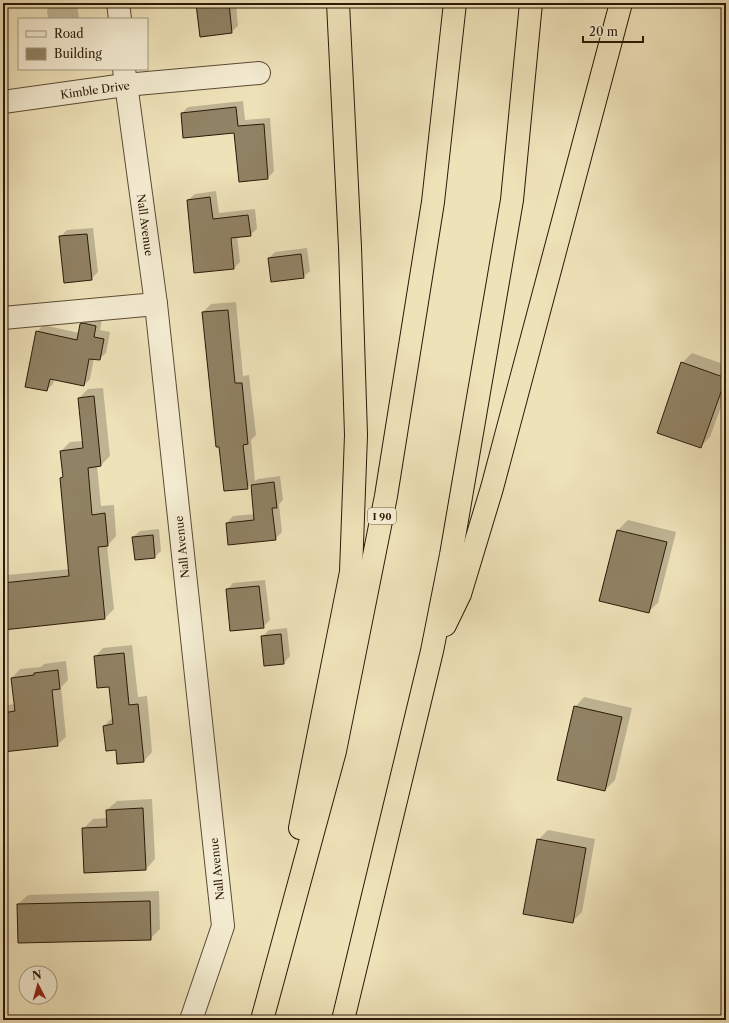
<svg xmlns="http://www.w3.org/2000/svg" width="729" height="1023" font-family="'Libre Caslon Text',serif">
	<style>
		.shadow { fill: #0003 }
		.building { fill: #908264; stroke: #2b1907 }
		.lines { fill: none; stroke-linecap: round; stroke-linejoin: round }
		.minor-casing { stroke: #5c4b34; stroke-width: 24 }
		.motorway-casing { stroke: #2b1907; stroke-width: 24 }
		.minor { stroke: #f4ecd2; stroke-width: 22 }
		.motorway { stroke: #eee2b9; stroke-width: 22 }
		.labels { text-anchor: middle; dominant-baseline: central; stroke-width: 3; stroke-linejoin: round; paint-order: stroke }
		.shield { fill: #f4ecd2; stroke: #675844; stroke-width: 1 }
		.shield-label { font-size: 10px; font-weight: bold; fill: #2b1907 }
		.street-label { font-size: 11px; fill: #2b1907; stroke: #f4ecd2 }
	</style>
	<rect width="100%" height="100%" fill="#eee2b9"/>
	<filter id="stains"><feTurbulence type="fractalNoise" baseFrequency=".005" numOctaves="4"/><feColorMatrix values="0 0 0 0 .2 0 0 0 0 .09 0 0 0 0 .02 0 0 0 .5 -.17"/></filter>
	<radialGradient id="worn" r=".72"><stop offset=".6" stop-color="#630" stop-opacity="0"/><stop offset="1" stop-color="#630" stop-opacity=".3"/></radialGradient>
	<!-- shadow -->
	<g class="shadow">
		<path d="M62,3H77L79,19H48L47,10L54,4Z"/>
		<path d="M198,3H250L236,4L238,26L231,32L197,4Z"/>
		<path d="M243,101L245,120L270,118L274,171L268,178L240,181L235,132L182,113L188,107Z"/>
		<path d="M3,153L7,192L3,197Z"/>
		<path d="M216,191L219,213L255,209L257,229L250,235L237,236L240,262L234,268L188,200L195,194Z"/>
		<path d="M93,228L98,272L91,279L60,237L67,230Z"/>
		<path d="M307,248L310,271L303,277L269,258L275,252Z"/>
		<path d="M3,271L5,276L3,279Z"/>
		<path d="M236,302L243,376L249,375L256,435L251,440L255,481L258,479L280,476L283,500L279,504L282,532L275,539L227,523L233,516L255,514L251,484L247,488L203,312L211,304Z"/>
		<path d="M87,317L102,320L100,330L110,332L106,353L99,359L94,358L90,379L84,385L54,379L53,384L47,390L37,332L43,325L79,333L81,324Z"/>
		<path d="M692,353L726,365V393L710,437L700,447L682,363Z"/>
		<path d="M103,388L110,456L101,465L97,466L101,506L114,505L116,536L107,546L114,609L105,618L3,629V579L7,575L70,569L61,478L63,476L61,451L70,442L83,441L79,398L88,389Z"/>
		<path d="M628,520L676,532L658,603L648,612L601,600L618,530Z"/>
		<path d="M159,529L161,551L155,557L136,559L133,537L140,531Z"/>
		<path d="M265,580L270,620L263,627L227,590L233,583Z"/>
		<path d="M287,628L290,656L284,663L265,665L262,637L269,630Z"/>
		<path d="M132,645L138,697L147,696L152,752L144,761L116,749L104,726L113,717L110,686L95,657L103,648Z"/>
		<path d="M66,661L68,680L61,687L66,737L57,745L3,746V710L8,705L15,704L12,678L20,669L41,667L44,664Z"/>
		<path d="M584,697L632,708L615,780L605,790L575,707Z"/>
		<path d="M152,799L155,859L146,869L83,829L93,819L108,818L107,810L117,801Z"/>
		<path d="M548,830L595,839L582,912L572,922L538,840Z"/>
		<path d="M159,891L160,929L150,939L18,904L28,895Z"/>
	</g>
	<!-- building -->
	<g class="building">
		<path d="M205,3H229L232,33L200,37L196,4Z"/>
		<path d="M236,107L238,126L264,124L268,179L239,182L234,133L183,138L181,113Z"/>
		<path d="M210,197L213,219L248,215L251,236L231,238L234,269L194,273L187,200Z"/>
		<path d="M87,234L92,280L64,283L59,236Z"/>
		<path d="M301,254L304,278L271,282L268,258Z"/>
		<path d="M228,310L235,383H242L248,444L243,445L248,489L224,491L219,447H216L202,312Z"/>
		<path d="M83,323L96,326L94,337L104,339L100,360L89,359L84,386L50,379L47,391L25,387L36,331L77,340L80,324Z"/>
		<path d="M681,362L726,378L701,448L657,433Z"/>
		<path d="M94,396L101,466L88,468L92,515L105,513L108,546L98,547L105,619L3,630V583L69,576L60,478L63,477L60,451L83,448L78,398Z"/>
		<path d="M274,482L277,508H272L276,540L228,545L226,523L254,520L251,485Z"/>
		<path d="M617,530L667,542L649,613L599,601Z"/>
		<path d="M153,535L155,558L135,560L132,537Z"/>
		<path d="M259,586L264,628L230,631L226,589Z"/>
		<path d="M281,634L284,664L264,666L261,636Z"/>
		<path d="M124,653L129,705L138,704L144,762L117,764L116,750L106,751L103,726L113,724L109,687L97,688L94,656Z"/>
		<path d="M58,670L60,689L52,690L58,746L3,752V713L15,711L11,678L34,675V673Z"/>
		<path d="M574,706L622,717L605,791L557,780Z"/>
		<path d="M143,808L146,870L84,873L82,828L107,827L106,810Z"/>
		<path d="M537,839L586,848L573,923L523,914Z"/>
		<path d="M150,901L151,940L18,943L17,904Z"/>
	</g>
	<g class="lines">
		<defs>
			<g id="minor">
				<path d="M118,3L120,19"/>
				<path d="M124,69L156,304L223,926L191,1020"/>
				<path d="M3,102L125,85L259,73"/>
				<path d="M3,318L156,304"/>
			</g>
			<g id="motorway">
				<path d="M445,625L460,594L492,488L621,3"/>
				<path d="M300,828L351,572L356,435L350,247L338,3"/>
				<path d="M262,1020L335,751L386,496L433,202L455,3"/>
				<path d="M343,1020L432,651L451,555L512,200L531,3"/>
			</g>
		</defs>
		<!-- minor casing -->
		<use href="#minor" class="minor-casing"/>
		<!-- motorway casing -->
		<use href="#motorway" class="motorway-casing"/>
		<!-- minor -->
		<use href="#minor" class="minor"/>
		<!-- motorway -->
		<use href="#motorway" class="motorway"/>
	</g>
	<g class="labels">
		<!-- shield labels -->
		<rect class="shield" x="368" y="508" width="28" height="16" rx="3"/>
		<g class="shield-label">
			<text x="382" y="516">I 90</text>
		</g>
		<!-- street labels -->
		<g class="street-label">
			<text transform="translate(95 90) rotate(-8)">Kimble Drive</text>
			<text transform="translate(145 225) rotate(82)">Nall Avenue</text>
			<text transform="translate(182 547) rotate(-96)">Nall Avenue</text>
			<text transform="translate(217 869) rotate(-96)">Nall Avenue</text>
		</g>
	</g>
	<!-- margin -->
	<rect width="729" height="1023" fill="none" stroke="#eee2b9" stroke-width="16"/>
	<rect x="4" y="4" width="721" height="1015" fill="none" stroke="#2b1907" stroke-width="2"/>
	<rect x="8" y="8" width="713" height="1007" fill="none" stroke="#2b1907"/>
	<!-- legend -->
	<rect x="18" y="18" width="130" height="52" fill="#f4ecd2" stroke="#a49881"/>
	<rect x="26" y="31" width="20" height="6" fill="#f4ecd2" stroke="#a49881"/>
	<text x="54" y="38" font-size="12" fill="#2b1907">Road</text>
	<rect x="26" y="48" width="20" height="12" fill="#908264" stroke="#a49881"/>
	<text x="54" y="58" font-size="12" fill="#2b1907">Building</text>
	<!-- north arrow -->
	<g transform="translate(38 985) rotate(354)"><circle r="19" fill="#f4ecd2" stroke="#a49881"/>
	<path d="M0-3L7 15L0 10L-7 15Z" fill="#8f2418"/>
	<text y="-6" font-size="11" font-weight="bold" text-anchor="middle" fill="#2b1907">N</text>
	</g>
	<!-- scale -->
	<path d="M583 36v6h60v-6" fill="none" stroke="#2b1907" stroke-width="2"/>
	<text x="589" y="36" font-size="12" fill="#2b1907" stroke="#f4ecd2" stroke-width="3" paint-order="stroke">20 m</text>
	<rect width="100%" height="100%" filter="url(#stains)"/>
	<rect width="100%" height="100%" fill="url(#worn)"/>
</svg>
